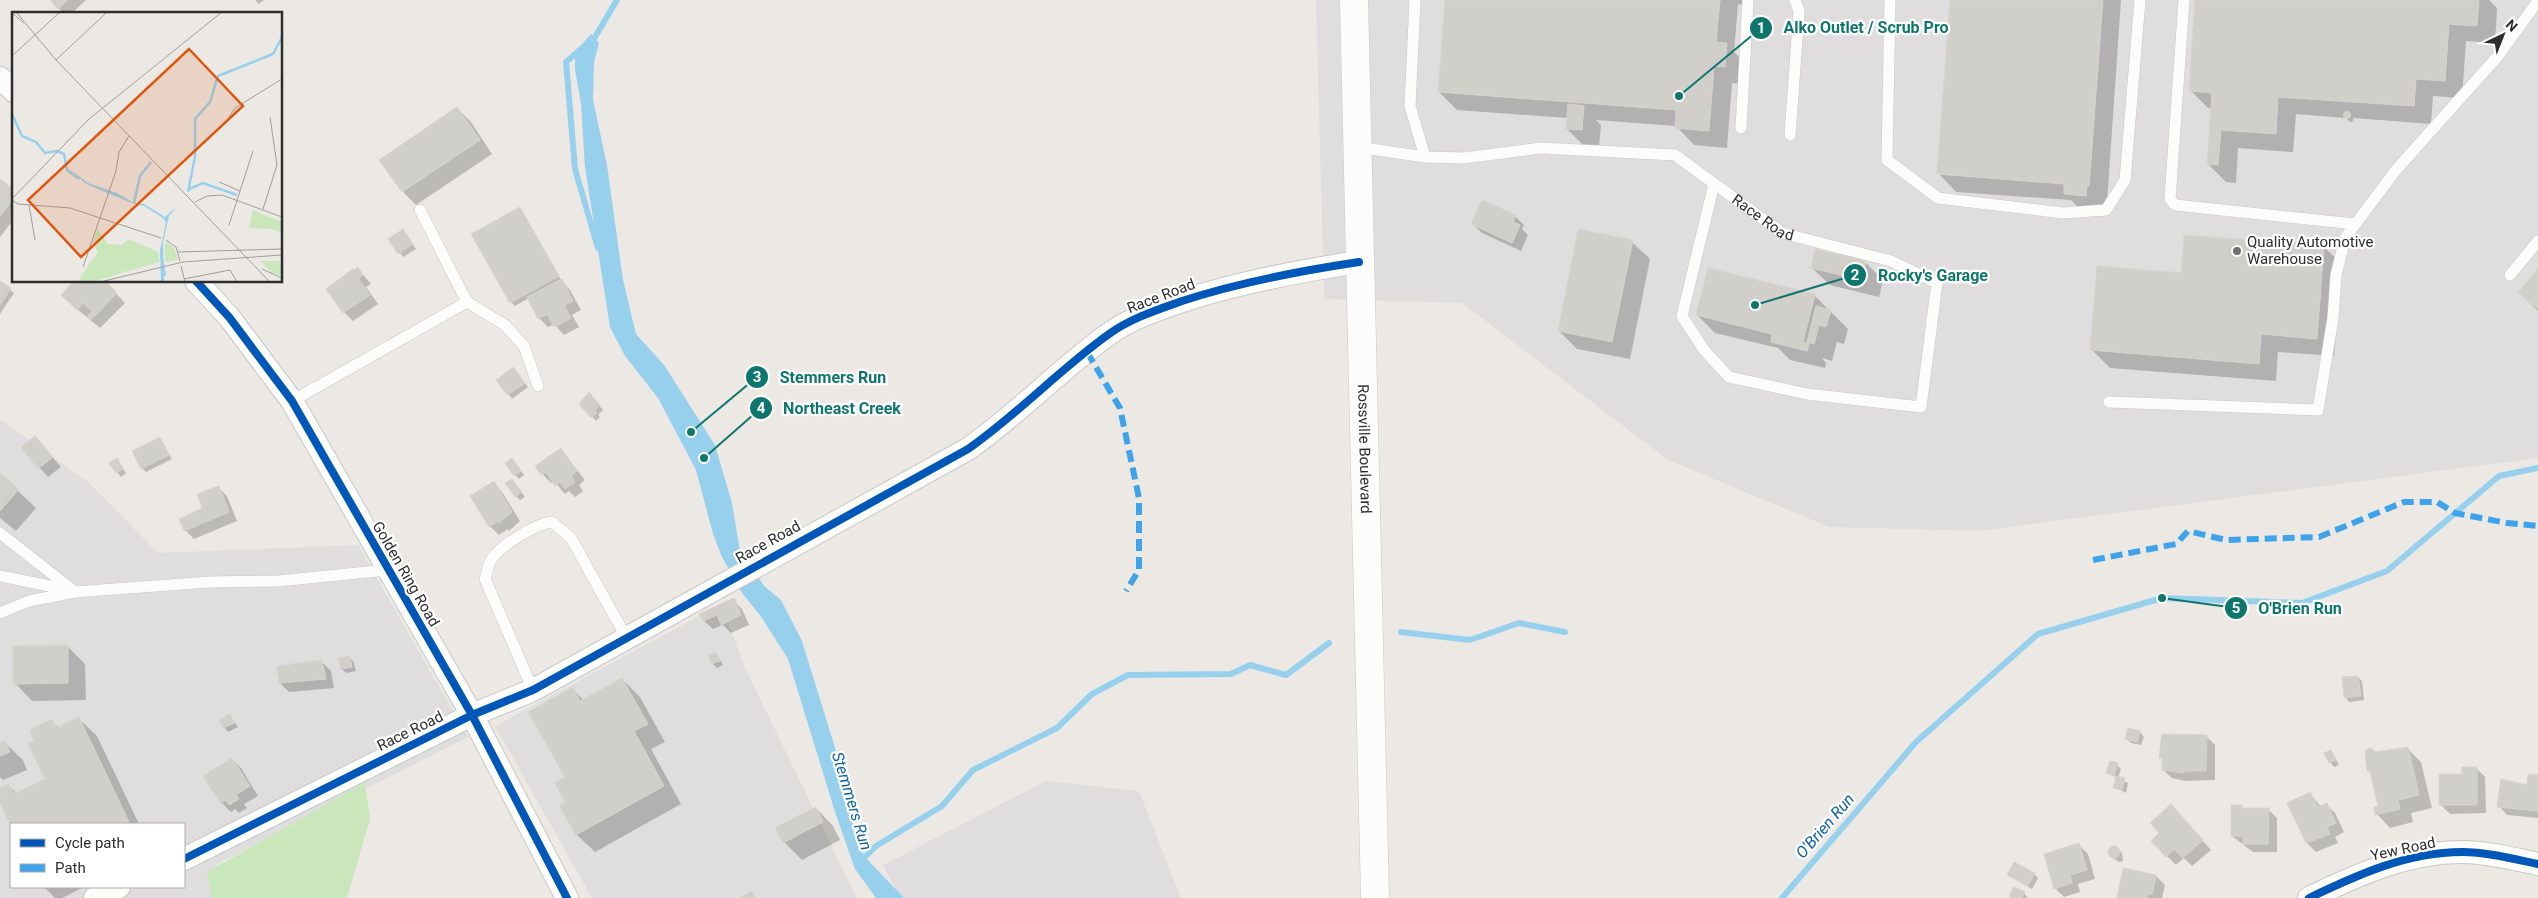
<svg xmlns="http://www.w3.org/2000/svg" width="2538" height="898" font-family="Roboto,sans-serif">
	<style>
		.industrial { fill: #e0dddf; fill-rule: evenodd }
		.green { fill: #cae7bc }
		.water { fill: #97d0ed }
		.shadow { fill: #0003 }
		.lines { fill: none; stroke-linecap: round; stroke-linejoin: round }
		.stream { stroke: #97d0ed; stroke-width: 6 }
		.building { fill: #d1cfca; stroke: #d7d4d0 }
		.lane-casing { stroke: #c9c8c8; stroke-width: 12 }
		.street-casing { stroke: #c9c8c8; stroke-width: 24 }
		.secondary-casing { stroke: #c9c8c8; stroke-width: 29 }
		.lane { stroke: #fcfcfb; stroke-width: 11 }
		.street { stroke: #fcfcfb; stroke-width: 22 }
		.secondary { stroke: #fcfcfb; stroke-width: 28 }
		.quiet { stroke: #3ea3eb; stroke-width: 6; stroke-dasharray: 12 6; stroke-linecap: butt }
		.cycleway-casing { stroke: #fff; stroke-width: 11 }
		.cycleway { stroke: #0057b8; stroke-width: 8 }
		.poi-dot { fill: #706f6d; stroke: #fff; stroke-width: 2 }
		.labels { text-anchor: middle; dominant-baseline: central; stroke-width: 4.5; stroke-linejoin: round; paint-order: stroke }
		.street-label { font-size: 15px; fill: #2d2d2d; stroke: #fff }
		.poi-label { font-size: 15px; fill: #2d2d2d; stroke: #fff; text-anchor: start }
		.water-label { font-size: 16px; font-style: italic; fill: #0b62a4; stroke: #fff }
		.inset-river { fill: none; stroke: #97d0ed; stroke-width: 2.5 }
		.inset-road { fill: none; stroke: #a09e9b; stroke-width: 1 }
		.view { fill: #df570e; fill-opacity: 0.15; stroke: #df570e; stroke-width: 2.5 }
		.inset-edge { fill: none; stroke: #2d2d2d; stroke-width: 2.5 }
		.leader { fill: none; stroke: #0f766e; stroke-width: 2 }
		.callout-dot { fill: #0f766e; stroke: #fff; stroke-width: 2 }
		.mark-label { font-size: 15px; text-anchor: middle; font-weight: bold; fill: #fff }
		.callout-label { font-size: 16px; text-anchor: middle; font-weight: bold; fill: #0f766e; stroke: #fff; stroke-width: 4.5; stroke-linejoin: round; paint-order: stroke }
	</style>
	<rect width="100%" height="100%" fill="#ece9e4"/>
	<!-- industrial -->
	<g class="industrial">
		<path d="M1316,0H2538V458L1979,531L1829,527L1668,460L1462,303L1324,299Z"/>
		<path d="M0,419L88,482L158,553L358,545L468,737L215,865L235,898H0ZM11,824H184V887H11Z"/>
		<path d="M721,604L746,670L857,898H592L495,726Z"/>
		<path d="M1046,781L1139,791L1181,898H900L883,865Z"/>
	</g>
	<!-- green -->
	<path class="green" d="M365,782L370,819L347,898H212L207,872Z"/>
	<!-- water -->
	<path class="water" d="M591,34L599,43L594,62L593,100L607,165L623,280L636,334L664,365L715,445L732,503L740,551L765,587L781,600L802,641L845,780L853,827L864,856L904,898H876L855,869L835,812L788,659L762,618L740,590L722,557L713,534L696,470L658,398L625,356L610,327L585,167L581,104L575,69V52Z"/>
	<!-- shadow -->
	<g class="shadow">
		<path d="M51,0H86L71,14H64Z"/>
		<path d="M255,0H264L259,4Z"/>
		<path d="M1446,0H1745V5L1738,4L1734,52L1744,62L1743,84L1732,83L1727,148L1694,145L1676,126L1596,120L1601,125L1599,148L1585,147L1567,129L1568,118L1457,110L1439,92Z"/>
		<path d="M1951,0H2121L2107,203L2083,212L2071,200L1956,192L1939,174Z"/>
		<path d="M2196,0H2489L2497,8L2495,43L2466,41L2462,98L2433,96L2431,124L2353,118V121L2350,122L2346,118L2296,114L2293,152L2238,148L2236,183L2226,182L2208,164L2212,109L2208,108L2190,90Z"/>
		<path d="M457,108L471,122L492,154L416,205L403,192L381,160Z"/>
		<path d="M0,181L14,192V219L0,237Z"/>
		<path d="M520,208L561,280L570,290L581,310L572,315L579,327L564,335L554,324L548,327L539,318L529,298L515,306L511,302Z"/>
		<path d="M1515,216L1524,225L1522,229L1528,235L1521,251L1482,233L1473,224Z"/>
		<path d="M407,235L416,249L403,257L390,239Z"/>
		<path d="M2185,236L2324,247L2342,264L2334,356L2278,352L2276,381L2110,368L2092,350L2182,274Z"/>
		<path d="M1632,242L1650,259L1630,359L1577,349L1559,331Z"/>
		<path d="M1865,262L1883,280L1879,297L1830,285L1812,268Z"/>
		<path d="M358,269L371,284L366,287L378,304L353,321L344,312L332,285Z"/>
		<path d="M2538,270V311L2519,293Z"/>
		<path d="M104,281L125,303L100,328L71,304Z"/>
		<path d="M0,282L14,293L0,314Z"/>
		<path d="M1814,295L1848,329L1844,344L1837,342L1832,361L1822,358L1826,363L1825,368L1790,360L1778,348L1715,333L1697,315Z"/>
		<path d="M517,373L528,387L512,399L498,380Z"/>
		<path d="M593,398L603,410L598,415L600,417L596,421L581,404Z"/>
		<path d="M35,437L61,467L48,477L22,448Z"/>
		<path d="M160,439L172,459L146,472L142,468Z"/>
		<path d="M560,449L585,480L579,485L583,491L575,497L569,491L565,494L554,481L551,483L536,467Z"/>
		<path d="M117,460L126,473L121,477L117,472Z"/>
		<path d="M516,464L524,475L519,479L515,475Z"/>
		<path d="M0,474L36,508L16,531L0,518Z"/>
		<path d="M512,480L525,497L520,500L516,496Z"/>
		<path d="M493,483L502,492L520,521L509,531L508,529L499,535L490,526Z"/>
		<path d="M218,487L227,496L237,521L194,539L185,530L204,509Z"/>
		<path d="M733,600L742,609L749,625L731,633L723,625L713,629L704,621Z"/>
		<path d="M67,646L85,664L86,700L32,701L15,683Z"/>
		<path d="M716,653L723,665L717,668L712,663Z"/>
		<path d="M349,657L353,661L356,671L346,673L342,669Z"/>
		<path d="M322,662L331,671L334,688L289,692L280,683Z"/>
		<path d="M2358,677L2362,681L2364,700L2349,702L2345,697Z"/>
		<path d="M622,679L640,697L665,742L651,749L681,804L595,852L577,835L561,805L567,802L572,688L584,701Z"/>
		<path d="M230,716L238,727L228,732L224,727Z"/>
		<path d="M79,719L97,736L139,824H12L0,800V789L8,785L17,794L46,780L36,741L51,721L59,728Z"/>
		<path d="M2129,729L2140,732L2144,737L2141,745L2131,743L2127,739Z"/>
		<path d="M2206,736L2215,745V780L2185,781L2172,778L2163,770V760L2160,757Z"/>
		<path d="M5,743L23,760L27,770L3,780L0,777V745Z"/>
		<path d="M2407,748L2421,762L2432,808L2411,813L2413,822L2390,828L2377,814L2379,807L2372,775L2368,771L2366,761L2375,754Z"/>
		<path d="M2331,751L2339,765L2334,767L2330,762Z"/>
		<path d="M232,759L241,768L258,796L244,804L247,808L239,813L235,809L231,812L222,803Z"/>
		<path d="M2117,765L2121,769L2118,778L2128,783L2126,793L2115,787L2117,778L2108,773Z"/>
		<path d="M2476,768L2485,777L2486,813L2450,814L2441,805L2464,775Z"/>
		<path d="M2538,776V818L2507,815L2499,806Z"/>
		<path d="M2310,793L2321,807L2326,804L2335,813L2344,832L2335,837L2338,843L2316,852L2307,843L2288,804Z"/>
		<path d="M2242,807L2245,809H2268L2277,818V852H2253L2232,836Z"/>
		<path d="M816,808L833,826L840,840L802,860L784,842Z"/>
		<path d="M2180,815L2211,850L2192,866L2184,858L2176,865L2167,856Z"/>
		<path d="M2079,845L2088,854L2095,879L2078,884L2080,892L2064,897L2055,888Z"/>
		<path d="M2114,846L2122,853L2123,861L2119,862L2110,856V848Z"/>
		<path d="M2034,874L2038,878L2032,889L2008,875Z"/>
		<path d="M2156,876L2165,885L2162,898H2118Z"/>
		<path d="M44,887H84L62,898H55Z"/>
		<path d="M2024,893L2028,898H2010Z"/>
	</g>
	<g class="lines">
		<!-- stream -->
		<g class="stream">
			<path d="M589,42L595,37L617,0"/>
			<path d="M581,49L566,62L575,169L598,248"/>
			<path d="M1401,632L1470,640L1519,623L1565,632"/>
			<path d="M860,862L876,846L942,806L973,770L1057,728L1092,694L1128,675L1231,674L1250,665L1286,675L1329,643"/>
			<path d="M1782,898L1916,742L2038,634L2162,598L2302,603L2387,571L2499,476L2538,468"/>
		</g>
	</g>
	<!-- building -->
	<g class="building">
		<path d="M50,0H68L58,9Z"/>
		<path d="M1445,0H1720L1716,42L1727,43L1725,67L1714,66L1709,131L1675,128L1676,110L1438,92Z"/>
		<path d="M1950,0H2103L2089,186H2087L2086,196L2064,194V184L1937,174Z"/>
		<path d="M2195,0H2479L2477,26L2449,24L2445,81L2416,79L2414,106L2278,97L2276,134L2221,130L2218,165L2207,164L2212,93L2189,91Z"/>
		<path d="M1568,104L1584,106L1582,130L1566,129Z"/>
		<path d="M457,107L480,140L402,192L379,160Z"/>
		<circle cx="2347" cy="115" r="3.5"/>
		<path d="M0,179L14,190V199L0,216Z"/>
		<path d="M1482,200L1516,215L1513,222L1520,225L1512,243L1471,224Z"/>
		<path d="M520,207L559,276L510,303L471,234Z"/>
		<path d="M403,229L413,244L398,254L388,239Z"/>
		<path d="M1578,229L1633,240L1612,342L1558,331Z"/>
		<path d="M2184,235L2324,245L2317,339L2261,334L2259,364L2090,350L2097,266L2181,273Z"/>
		<path d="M1815,249L1866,261L1861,280L1811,268Z"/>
		<path d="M358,267L363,275L358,278L370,295L343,313L326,289L353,269L354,270Z"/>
		<path d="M1708,268L1815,294L1803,342L1809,344L1807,351L1771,342L1772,334L1696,315Z"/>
		<path d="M2538,268V309L2518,293Z"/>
		<path d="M562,279L573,301L564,305L571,318L554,327L547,314L538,319L527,297Z"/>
		<path d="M0,281L11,288L0,305Z"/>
		<path d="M74,281H105L117,293L91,320L87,317L92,311L83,303L77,310L61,295Z"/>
		<path d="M1816,306L1831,310L1826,327L1819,325L1814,344L1807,342Z"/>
		<path d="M513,367L525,383L507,395L496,380Z"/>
		<path d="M589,392L600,405L595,410L597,413L591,418L579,404Z"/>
		<path d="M35,436L53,457L38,469L21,447Z"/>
		<path d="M160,437L169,455L141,469L132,451Z"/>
		<path d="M561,448L577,471L571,476L575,482L565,489L560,482L555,486L546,472L541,475L535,466Z"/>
		<path d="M117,458L123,469L116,473L109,463Z"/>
		<path d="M512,458L521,471L514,476L505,463Z"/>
		<path d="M0,473L19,489L0,511Z"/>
		<path d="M512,479L522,492L515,497L505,483Z"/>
		<path d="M494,481L512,512L499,523L498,521L489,527L470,496Z"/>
		<path d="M219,486L229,512L184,531L179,519L202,508L197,494Z"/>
		<path d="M734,598L741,615L721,625L717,615L703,621L699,614Z"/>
		<path d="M68,645V683L13,684V646Z"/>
		<path d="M716,652L720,661L711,664L708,655Z"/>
		<path d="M350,656L352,667L341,669L338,658Z"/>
		<path d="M322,660L326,679L279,683L277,666Z"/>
		<path d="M2358,676L2361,696L2344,698L2342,677Z"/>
		<path d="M622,678L648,724L634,731L664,786L576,835L559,805L565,802L555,783L565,777L528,712L573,687L580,701Z"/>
		<path d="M230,714L235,723L223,728L219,720Z"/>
		<path d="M79,717L130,824H11V826L0,803V788L8,784L14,794L45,779L28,744L34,740L30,730L52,719L56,728Z"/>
		<path d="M2128,728L2140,731L2137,742L2125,739Z"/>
		<path d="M2162,734L2207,735L2206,771H2184V773L2162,770V758H2159Z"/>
		<path d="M5,741L10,752L0,756V743Z"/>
		<path d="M2408,747L2419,795L2398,800L2400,809L2375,815L2374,807L2378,806L2370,771H2367L2365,752L2367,749L2371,748L2375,752Z"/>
		<path d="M2331,750L2336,760L2329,763L2324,753Z"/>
		<path d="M232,758L250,786L236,795L239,799L229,805L226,800L221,804L203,776Z"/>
		<path d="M2110,761L2118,763L2114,776L2106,773Z"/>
		<path d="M2462,767H2477V805H2439V774H2462Z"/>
		<path d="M2528,774L2538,775V811L2497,807L2501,779L2527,785Z"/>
		<path d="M2116,776L2125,778L2122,790L2113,788Z"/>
		<path d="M2310,792L2318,807L2327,803L2336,823L2327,827L2330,834L2306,843L2287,803Z"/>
		<path d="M2171,804L2203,840L2183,858L2174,849L2166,857L2151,841L2159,833L2150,823Z"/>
		<path d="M2231,805H2242V808H2269L2268,844H2243V836H2231Z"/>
		<path d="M816,807L823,822L783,843L775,828Z"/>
		<path d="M2079,843L2087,870L2070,875L2072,883L2054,889L2044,854Z"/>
		<circle cx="2114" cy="852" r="6"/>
		<path d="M2014,862L2035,873L2028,886L2007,875Z"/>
		<path d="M2123,868L2156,875L2152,895L2148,894L2147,898H2117Z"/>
		<path d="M2013,887L2025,892L2022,898H2009Z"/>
		<path d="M751,891L755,898H740Z"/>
	</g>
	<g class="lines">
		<defs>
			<g id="lane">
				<path d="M1415,0L1410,106L1425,157"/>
				<path d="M1890,0L1887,160L1938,198L2063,213L2106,210L2125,180L2140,0"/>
				<path d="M2184,0L2170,199L2175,205L2355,224"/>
				<path d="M1741,128L1748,0"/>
				<path d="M1790,135L1799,11L1795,0"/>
				<path id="s1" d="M1357,147L1425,157L1464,158L1541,148L1675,155L1782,233L1891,261L1937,283L1921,407L1807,394L1729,377L1704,350L1682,316L1714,184"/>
				<path d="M420,210L467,302L505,325L524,346L538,386"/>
				<path d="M2510,275L2538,241"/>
				<path d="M292,401L467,302"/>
				<path d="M2109,402L2318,410L2333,318L2336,275L2345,238L2396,170L2498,56L2538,1"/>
				<path d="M0,533L75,592"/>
				<path d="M0,576L69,590"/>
				<path d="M0,613L29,601L75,592L209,582L278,581L387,570"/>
				<path d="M533,690L485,579C487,573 488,565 491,560C501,545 535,524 552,522L571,538L626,637"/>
			</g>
			<g id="street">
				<path d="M0,78L14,91"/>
				<path d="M196,281L229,317L292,401L472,715L567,898"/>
				<path d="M184,859L472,715L533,690L968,449C1018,414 1060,369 1109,334C1131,318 1157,310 1182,301C1240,282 1299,271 1359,262"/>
				<path d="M95,898L119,887"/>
				<path d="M2309,898C2357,875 2407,852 2462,852C2487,852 2514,859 2538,864"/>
			</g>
			<g id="secondary">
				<path id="s2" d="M1354,0L1375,898"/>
			</g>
		</defs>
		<!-- lane casing -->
		<use href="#lane" class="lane-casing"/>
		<!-- street casing -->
		<use href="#street" class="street-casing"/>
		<!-- secondary casing -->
		<use href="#secondary" class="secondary-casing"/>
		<!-- lane -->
		<use href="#lane" class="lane"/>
		<!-- street -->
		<use href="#street" class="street"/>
		<!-- secondary -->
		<use href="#secondary" class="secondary"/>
		<!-- quiet -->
		<g class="quiet">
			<path d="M1087,352L1120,408L1139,498V570L1126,591"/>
			<path d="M2093,560L2176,544L2188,531L2226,540L2319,537L2404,502H2437L2455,513L2507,523L2538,526"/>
		</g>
		<defs>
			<g id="cycleway">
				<path d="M196,281L229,317L292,401L472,715L567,898"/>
				<path d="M184,859L472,715L533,690L968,449C1018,414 1060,369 1109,334C1131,318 1157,310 1182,301C1240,282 1299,271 1359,262"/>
				<path d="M2309,898C2357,875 2407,852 2462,852C2487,852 2514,859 2538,864"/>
			</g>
		</defs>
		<!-- cycleway casing -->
		<use href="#cycleway" class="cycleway-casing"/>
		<!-- cycleway -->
		<use href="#cycleway" class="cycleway"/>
	</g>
	<!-- markers -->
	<circle class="poi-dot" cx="2237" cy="251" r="5"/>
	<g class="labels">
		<!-- street labels -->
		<g class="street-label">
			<text stroke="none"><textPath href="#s1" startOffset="428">Race Road</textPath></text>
			<text transform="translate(1161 296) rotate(-21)">Race Road</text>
			<text stroke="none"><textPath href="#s2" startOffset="449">Rossville Boulevard</textPath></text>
			<text transform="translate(768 542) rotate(-29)">Race Road</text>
			<text transform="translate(406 574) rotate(60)">Golden Ring Road</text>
			<text transform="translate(410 731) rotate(-26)">Race Road</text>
			<text transform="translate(2403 849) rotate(-12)">Yew Road</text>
		</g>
		<!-- poi labels -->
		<g class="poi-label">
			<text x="2247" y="242">Quality Automotive<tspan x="2247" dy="17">Warehouse</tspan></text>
		</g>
		<!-- water labels -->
		<g class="water-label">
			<text transform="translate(852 801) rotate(73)">Stemmers Run</text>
			<text transform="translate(1825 826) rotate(-49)">O'Brien Run</text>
		</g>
	</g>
	<!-- overview -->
	<g transform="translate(12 12)">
		<rect width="270" height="270" fill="#ece9e4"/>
		<path d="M241,198L270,210V221L259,217L237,216ZM85,216L96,232L109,233L117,227L146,240L148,250L79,270H65L86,240L81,231ZM153,229L162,236L166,248L153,250ZM248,249H270V264L260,261Z" fill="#cae7bc"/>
		<path d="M55,155L76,171L105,181L122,191L132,192L153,205L165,194L157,204L151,230L152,270H149L148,238L154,211L151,206L132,194L122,192L74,172Z" fill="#97d0ed"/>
		<path class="inset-river" d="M0,102L10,124L24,130L33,141L45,139L52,142L55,158L67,167M177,177L191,171L225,183M176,180L183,145V107L198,90L206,64L261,42L270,25M122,191L128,164L139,150M150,248L153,264"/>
		<path class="inset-road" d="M0,1L12,11M5,1L44,48L258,270M0,44L48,0M44,48L95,0M212,113L223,96L270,67M207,170L228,179M0,187L77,107L210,0M0,188L6,192L58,196L149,226M183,190L195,184L210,183L270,205M17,193L23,228M251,197L265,153L258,105M217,213L241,139M154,228L164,235L168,249M166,240L270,237M169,254L173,270M71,255L104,159L107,140L117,124M250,257L270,266M172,267L218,258L225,270M88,270L171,250L270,243"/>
		<path class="view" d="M177,37L231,94L69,245L16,188Z"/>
		<rect width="270" height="270" class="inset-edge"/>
	</g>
	<!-- callouts -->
	<path class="leader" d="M1679 96L1761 28M1755 305L1855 275M691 432L757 377M704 458L761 408M2162 598L2236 608"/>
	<g class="callout-dot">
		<circle cx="1679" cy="96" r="5"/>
		<circle cx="1755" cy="305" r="5"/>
		<circle cx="691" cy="432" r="5"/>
		<circle cx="704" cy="458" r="5"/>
		<circle cx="2162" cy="598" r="5"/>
		<circle cx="1761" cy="28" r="12"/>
		<circle cx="1855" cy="275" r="12"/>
		<circle cx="757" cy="377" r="12"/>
		<circle cx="761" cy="408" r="12"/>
		<circle cx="2236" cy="608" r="12"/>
	</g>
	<g class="mark-label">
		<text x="1761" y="33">1</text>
		<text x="1855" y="280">2</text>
		<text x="757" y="382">3</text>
		<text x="761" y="413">4</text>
		<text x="2236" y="613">5</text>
	</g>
	<g class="callout-label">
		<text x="1866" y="33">Alko Outlet / Scrub Pro</text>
		<text x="1933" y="281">Rocky's Garage</text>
		<text x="833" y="383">Stemmers Run</text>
		<text x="842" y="414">Northeast Creek</text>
		<text x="2300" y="614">O'Brien Run</text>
	</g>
	<!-- legend -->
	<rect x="10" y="823" width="175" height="65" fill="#ffffff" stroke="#ababab"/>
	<rect x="20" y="839" width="25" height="8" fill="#0057b8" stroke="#ababab"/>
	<text x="55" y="848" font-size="15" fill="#2d2d2d">Cycle path</text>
	<rect x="20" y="864" width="25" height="8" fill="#3ea3eb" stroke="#ababab"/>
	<text x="55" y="873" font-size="15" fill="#2d2d2d">Path</text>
	<!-- north arrow -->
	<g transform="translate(2503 35) rotate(43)" stroke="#ffffff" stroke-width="4" paint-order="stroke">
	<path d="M0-4L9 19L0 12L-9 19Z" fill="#2d2d2d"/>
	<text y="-8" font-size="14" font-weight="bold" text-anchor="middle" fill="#2d2d2d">N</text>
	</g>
</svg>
